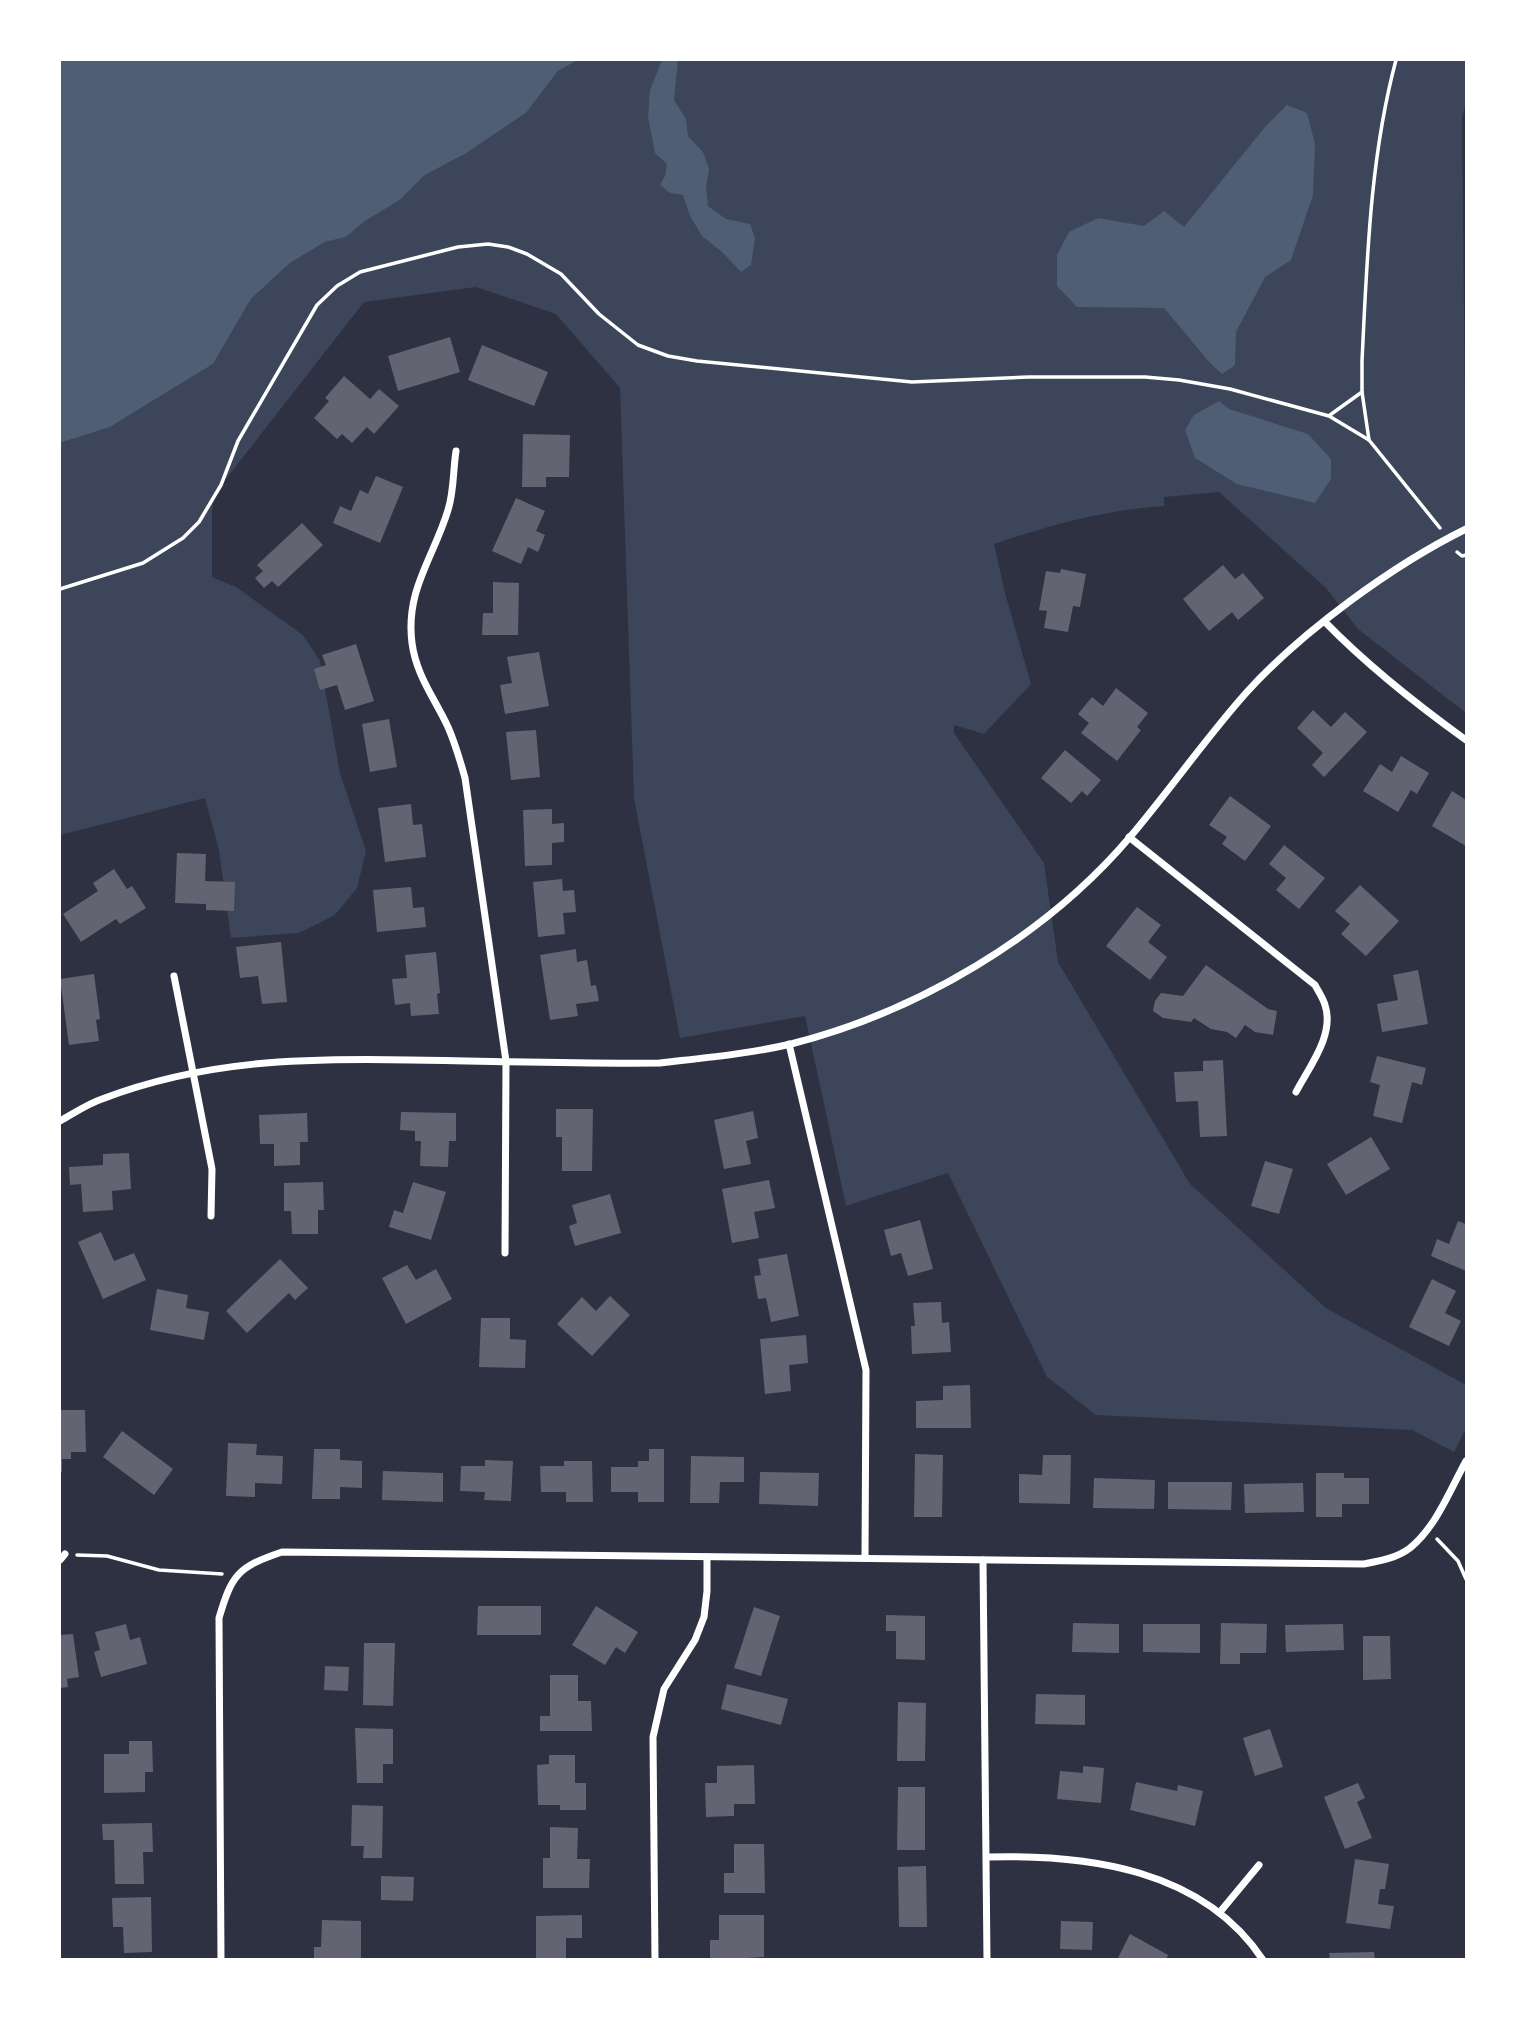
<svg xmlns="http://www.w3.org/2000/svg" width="1526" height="2019" font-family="Manrope,sans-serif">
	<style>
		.green { fill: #3c4559 }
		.water { fill: #4f5d75 }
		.building { fill: #626471 }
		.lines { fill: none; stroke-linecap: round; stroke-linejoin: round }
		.path { stroke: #fff; stroke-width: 3.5 }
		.minor { stroke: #fff; stroke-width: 7 }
	</style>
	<rect width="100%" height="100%" fill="#2d3142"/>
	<!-- green -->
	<path class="green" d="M578,60H1466V102L1462,118L1466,502V713L1358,629L1326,588L1219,492L1164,497V506C1105,510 1050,525 994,544L1005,593L1031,684L984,734L954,725V733L1044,863L1058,962L1190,1184L1326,1308L1466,1385V1428L1454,1452L1412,1430L1096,1415L1047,1377L948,1173L846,1206L805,1016L680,1038L634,798L620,388L556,314L476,287L364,302L215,493L212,511V577L236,587L303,635L320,661L340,773L366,851L357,888L335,915L299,933L231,938L219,850L205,798L60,835V443L110,427L213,364L251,299L290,263L325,242L346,237L365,221L400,200L425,175L465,154L526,113L558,71Z"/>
	<!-- water -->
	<g class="water">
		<path d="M60,60H578L558,71L526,113L465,154L425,175L400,200L365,221L346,237L325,242L290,263L251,299L213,364L110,427L60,443Z"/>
		<path d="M662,60H678L674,100L686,119L688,136L703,152L709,169L706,187L708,206L726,219L750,224L755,238L751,265L741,272L722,252L702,236L690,216L683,195L670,193L660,185L665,176L667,164L655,153L648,117L650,90Z"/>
		<path d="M1287,105L1307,113L1315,144L1313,195L1291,260L1265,277L1236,332L1235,365L1222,374L1210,363L1164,308L1077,307L1057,286V255L1069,232L1098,218L1144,226L1164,211L1184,227L1265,127Z"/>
		<path d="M1219,401L1229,409L1308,434L1331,459V479L1315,503L1237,484L1195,458L1185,430L1194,415Z"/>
	</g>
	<!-- building -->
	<g class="building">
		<path d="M450,337L460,372L398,391L388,356Z"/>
		<path d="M482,345L548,372L534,406L468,380Z"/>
		<path d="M344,376L370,399L379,389L399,406L374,434L367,427L352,443L342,434L337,439L314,418L329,401L325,398Z"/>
		<path d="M523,434L570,435L569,477H546V487H522Z"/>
		<path d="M376,476L403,487L380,543L333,523L340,506L351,511L360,490L368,494Z"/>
		<path d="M516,498L545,511L536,531L545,535L538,552L528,547L521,564L492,551Z"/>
		<path d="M302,523L323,545L278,587L272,581L264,588L255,578L263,571L257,565Z"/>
		<path d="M1223,565L1235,579L1243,573L1264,598L1238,620L1232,612L1209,631L1183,599Z"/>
		<path d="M1061,569L1086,574L1080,607L1073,606L1068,632L1044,628L1047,611L1039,610L1046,571L1060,573Z"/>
		<path d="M493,582L519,583L518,635H482L483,613H493Z"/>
		<path d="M356,644L374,701L345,710L337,685L320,690L314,669L326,665L322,655Z"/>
		<path d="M539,652L549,706L505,714L500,685L512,683L507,657Z"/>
		<path d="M1116,688L1148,713L1137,727L1141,730L1117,761L1081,733L1089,723L1078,714L1092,697L1103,706Z"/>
		<path d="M1313,710L1331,727L1345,712L1367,732L1324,777L1312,765L1323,753L1297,728Z"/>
		<path d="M389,719L397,767L370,772L362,724Z"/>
		<path d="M536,730L540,777L511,780L506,732Z"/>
		<path d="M1065,750L1101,780L1087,796L1082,791L1071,803L1041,778Z"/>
		<path d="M1401,756L1429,773L1417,794L1411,790L1398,812L1363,791L1380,764L1392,772Z"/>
		<path d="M1452,791L1466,800V846L1432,826Z"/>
		<path d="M1230,796L1271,826L1245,861L1222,844L1227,837L1209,825Z"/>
		<path d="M411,804L413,825L422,824L426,857L385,862L378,808Z"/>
		<path d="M552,809V824L564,823V842L552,843V865L525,866L523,810Z"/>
		<path d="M1284,845L1325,878L1299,909L1276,890L1286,878L1269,864Z"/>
		<path d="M177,853L206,854L205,881L235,882L234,911L206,910V904L175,903Z"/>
		<path d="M114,869L127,889L132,886L146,908L120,924L116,919L81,942L63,914L98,891L93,883Z"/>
		<path d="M562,879L563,891L574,890L576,912L563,913L565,934L538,937L533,882Z"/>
		<path d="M1360,885L1399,921L1366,956L1341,934L1350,924L1335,911Z"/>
		<path d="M411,887L413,908L424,907L426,927L377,932L373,890Z"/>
		<path d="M1137,907L1161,925L1148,942L1167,957L1150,980L1106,946Z"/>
		<path d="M281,942L287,1002L262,1004L258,976L240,978L236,947Z"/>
		<path d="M576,949L577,962L587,960L591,986L596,985L599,1001L576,1004L578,1016L550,1020L540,955Z"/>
		<path d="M436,952L440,993L437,994L439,1014L411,1016L410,1003L395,1005L392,979L407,978L405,955Z"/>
		<path d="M1206,965L1268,1009L1277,1011L1273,1035L1255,1032L1245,1025L1236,1038L1227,1032L1211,1029L1194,1018L1191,1022L1163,1018L1153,1011L1155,1001L1161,993L1183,996Z"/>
		<path d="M1418,970L1428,1024L1382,1032L1377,1004L1398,1000L1393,975Z"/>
		<path d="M94,974L100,1019L96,1020L99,1041L69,1045L60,979Z"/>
		<path d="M1377,1056L1426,1068L1422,1085L1412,1082L1402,1123L1373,1116L1380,1085L1370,1082Z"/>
		<path d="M1223,1060L1227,1136L1200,1137L1198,1101L1176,1102L1174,1072L1203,1071V1061Z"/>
		<path d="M556,1109H593L592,1171H562V1137H556Z"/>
		<path d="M753,1111L758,1138L746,1141L751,1164L724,1169L714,1120Z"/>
		<path d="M401,1112L456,1113V1141H449L448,1167L420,1166L421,1141H415V1131L400,1130Z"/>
		<path d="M307,1113L308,1142H300V1165L274,1166V1144H260L259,1115Z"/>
		<path d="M1371,1137L1390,1169L1346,1195L1327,1164Z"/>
		<path d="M129,1153L131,1189L112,1191L113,1210L83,1212L81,1184L70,1185L69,1167L103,1165V1154Z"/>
		<path d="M1265,1161L1293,1169L1279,1214L1251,1206Z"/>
		<path d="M769,1180L775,1208L754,1212L759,1238L732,1243L722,1189Z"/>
		<path d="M323,1182L324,1210H318V1234H292L291,1211H284V1183Z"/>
		<path d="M413,1182L446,1192L431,1240L389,1227L394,1210L403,1213Z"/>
		<path d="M610,1194L621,1233L575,1246L569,1226L577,1223L572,1205Z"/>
		<path d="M920,1220L933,1269L908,1276L901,1253L891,1256L884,1230Z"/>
		<path d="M1458,1221L1466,1224V1271L1431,1256L1437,1239L1449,1244Z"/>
		<path d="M101,1232L114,1261L134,1253L146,1280L103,1299L78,1242Z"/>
		<path d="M787,1254L799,1316L771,1322L766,1298L758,1299L754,1276L761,1275L758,1259Z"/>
		<path d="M280,1259L308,1288L295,1300L289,1293L247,1333L226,1311Z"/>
		<path d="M407,1265L416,1280L436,1269L452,1299L406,1324L382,1278Z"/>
		<path d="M1432,1279L1456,1291L1445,1313L1461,1321L1449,1346L1409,1327Z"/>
		<path d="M157,1289L188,1295L186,1308L209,1312L204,1340L150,1330Z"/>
		<path d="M610,1296L630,1315L592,1356L557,1324L582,1297L596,1311Z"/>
		<path d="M941,1302L942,1323L949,1322L951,1352L912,1354L911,1326H915L913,1303Z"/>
		<path d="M481,1318H510V1339L526,1340L525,1368L479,1367Z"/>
		<path d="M806,1335L808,1363L789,1365L791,1391L765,1394L760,1339Z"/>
		<path d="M970,1385L971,1428H916V1401L943,1400V1386Z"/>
		<path d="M60,1410H85L86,1452H71V1459H62V1472H60Z"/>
		<path d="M122,1431L173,1469L154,1495L103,1457Z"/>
		<path d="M228,1443L257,1444L256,1455L283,1456L282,1484L255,1483V1497L226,1496Z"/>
		<path d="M314,1449H340V1460L362,1461V1488L340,1487V1499H312Z"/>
		<path d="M649,1449H664V1502H638V1492H611V1467H638V1461H649Z"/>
		<path d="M915,1454L943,1455L942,1517H914Z"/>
		<path d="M1043,1455H1071L1070,1504L1019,1503V1474L1042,1475Z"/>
		<path d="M691,1456L744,1457V1482H720L719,1503H690Z"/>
		<path d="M485,1460L513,1461L511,1501L484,1500L485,1492L460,1491L461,1466H485Z"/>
		<path d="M564,1461H592L593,1502H566V1492H541L540,1466H564Z"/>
		<path d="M383,1471L443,1473V1502L382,1500Z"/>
		<path d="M760,1472L819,1473L818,1506L759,1504Z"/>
		<path d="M1316,1473H1344V1478H1369V1504H1342V1517H1316Z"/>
		<path d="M1094,1478L1155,1480L1154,1509L1093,1508Z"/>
		<path d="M1168,1482H1232L1231,1510L1168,1509Z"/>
		<path d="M1303,1483L1304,1512L1245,1513L1244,1484Z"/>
		<path d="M478,1606H541V1635H477Z"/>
		<path d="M596,1606L638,1632L625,1653L616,1647L605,1665L572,1645Z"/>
		<path d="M754,1607L780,1616L761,1676L734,1668Z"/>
		<path d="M886,1615L925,1616V1660L896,1659V1631H886Z"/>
		<path d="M1073,1623L1119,1624V1653L1072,1652Z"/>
		<path d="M1221,1623L1267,1624L1266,1653H1240V1664H1220Z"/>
		<path d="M126,1624L130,1640L140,1637L147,1664L101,1677L94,1652L100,1650L95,1632Z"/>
		<path d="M1143,1624H1200V1653L1143,1652Z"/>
		<path d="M1343,1624L1344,1650L1286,1652L1285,1625Z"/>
		<path d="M73,1634L79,1677L67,1679L68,1687L60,1688V1635Z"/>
		<path d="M1363,1636H1390L1391,1679L1363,1680Z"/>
		<path d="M364,1643H395L393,1706L363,1705Z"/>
		<path d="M325,1666L349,1667L348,1691L324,1690Z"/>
		<path d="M550,1675H578V1701H591L592,1731H540V1716H550Z"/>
		<path d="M727,1684L788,1699L781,1725L721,1709Z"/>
		<path d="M1036,1694L1085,1695V1725L1035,1724Z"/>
		<path d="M898,1702L926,1703L925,1761H897Z"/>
		<path d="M355,1728L393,1729V1764H383V1783H357Z"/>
		<path d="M1270,1729L1283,1767L1255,1776L1243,1738Z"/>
		<path d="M129,1741H152L153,1772H145V1792L104,1793V1754H129Z"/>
		<path d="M549,1755H575V1783H586V1810H560V1805H538L537,1765L549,1764Z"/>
		<path d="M754,1765L755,1804H734V1816L706,1817L705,1783H717V1766Z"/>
		<path d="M1083,1766L1104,1768L1101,1803L1057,1799L1060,1771L1083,1773Z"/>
		<path d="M1136,1782L1177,1791L1178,1785L1203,1791L1195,1826L1130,1810Z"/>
		<path d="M1358,1783L1365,1798L1357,1802L1372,1838L1345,1849L1324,1797Z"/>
		<path d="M898,1787H925V1850H897Z"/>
		<path d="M352,1805L383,1806L382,1858H363L364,1846H351Z"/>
		<path d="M152,1823L153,1852H143L144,1884H115L114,1840H103L102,1824Z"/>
		<path d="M550,1827L578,1828L577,1859H590L589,1888H543V1858H550Z"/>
		<path d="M734,1844H764L765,1893H724V1873H734Z"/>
		<path d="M1355,1859L1389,1864L1385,1889H1380L1378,1904L1394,1906L1390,1929L1346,1923Z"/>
		<path d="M926,1866L927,1927H899L898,1867Z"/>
		<path d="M381,1876L414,1877L413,1901L381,1900Z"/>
		<path d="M151,1897L152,1952L124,1953L123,1927H113L112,1898Z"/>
		<path d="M582,1915V1938H566V1960H536V1916Z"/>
		<path d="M719,1915H764V1957L710,1960V1940H719Z"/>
		<path d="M322,1920L361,1921V1960H314V1947H321Z"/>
		<path d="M1061,1921L1093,1922L1092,1950L1060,1949Z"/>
		<path d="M1130,1934L1168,1955L1166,1960H1117Z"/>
		<path d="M1374,1952L1375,1960H1330L1329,1953Z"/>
	</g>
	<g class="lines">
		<!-- path -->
		<g class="path">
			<path d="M1330,415L1362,392"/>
			<path d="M1369,440L1362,392V361C1367,260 1370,157 1396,60"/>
			<path d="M1457,552L1462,556L1466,555"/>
			<path d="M60,589L143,563L183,538L199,522L221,485L238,441L317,305L337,286L360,272L458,247L488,244L508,247L527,254L561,274L599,314L638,345L668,356L697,361L912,382L1029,377H1145L1179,380L1230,389L1329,416L1369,440L1440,528"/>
			<path d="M1437,1539L1458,1561L1466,1579"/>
			<path d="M77,1555L107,1556L159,1570L222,1574"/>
		</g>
		<!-- minor -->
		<g class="minor">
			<path d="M456,451C453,470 454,492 448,510C434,557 405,590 412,643C416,675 435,699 448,727C455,743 460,760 465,778L506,1061L505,1253"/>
			<path d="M1325,622C1368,666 1416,704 1466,740"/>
			<path d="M1129,837L1315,985C1318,991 1323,998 1325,1005C1335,1035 1309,1067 1296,1092"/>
			<path d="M174,976L212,1169L211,1216"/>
			<path d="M789,1044L866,1370L865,1558"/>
			<path d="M60,1121C73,1114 87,1104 102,1099C204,1060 303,1058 410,1060C493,1061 576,1064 660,1063C703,1058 748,1054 791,1044C917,1012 1045,937 1130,837C1170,790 1205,739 1246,693C1301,632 1393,565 1466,529"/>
			<path d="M60,1560L65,1554"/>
			<path d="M983,1560L987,1960"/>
			<path d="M987,1857C1087,1854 1203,1869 1263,1960"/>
			<path d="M1220,1912L1259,1865"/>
			<path d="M221,1960L219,1618C232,1574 238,1567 282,1552L1364,1564C1380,1561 1397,1558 1410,1548C1436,1527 1450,1490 1466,1461"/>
			<path d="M655,1960L653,1737L664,1689L695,1640L704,1617L707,1591V1557"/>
		</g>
	</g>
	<!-- border -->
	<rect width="1526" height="2019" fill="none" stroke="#ffffff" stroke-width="122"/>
</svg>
